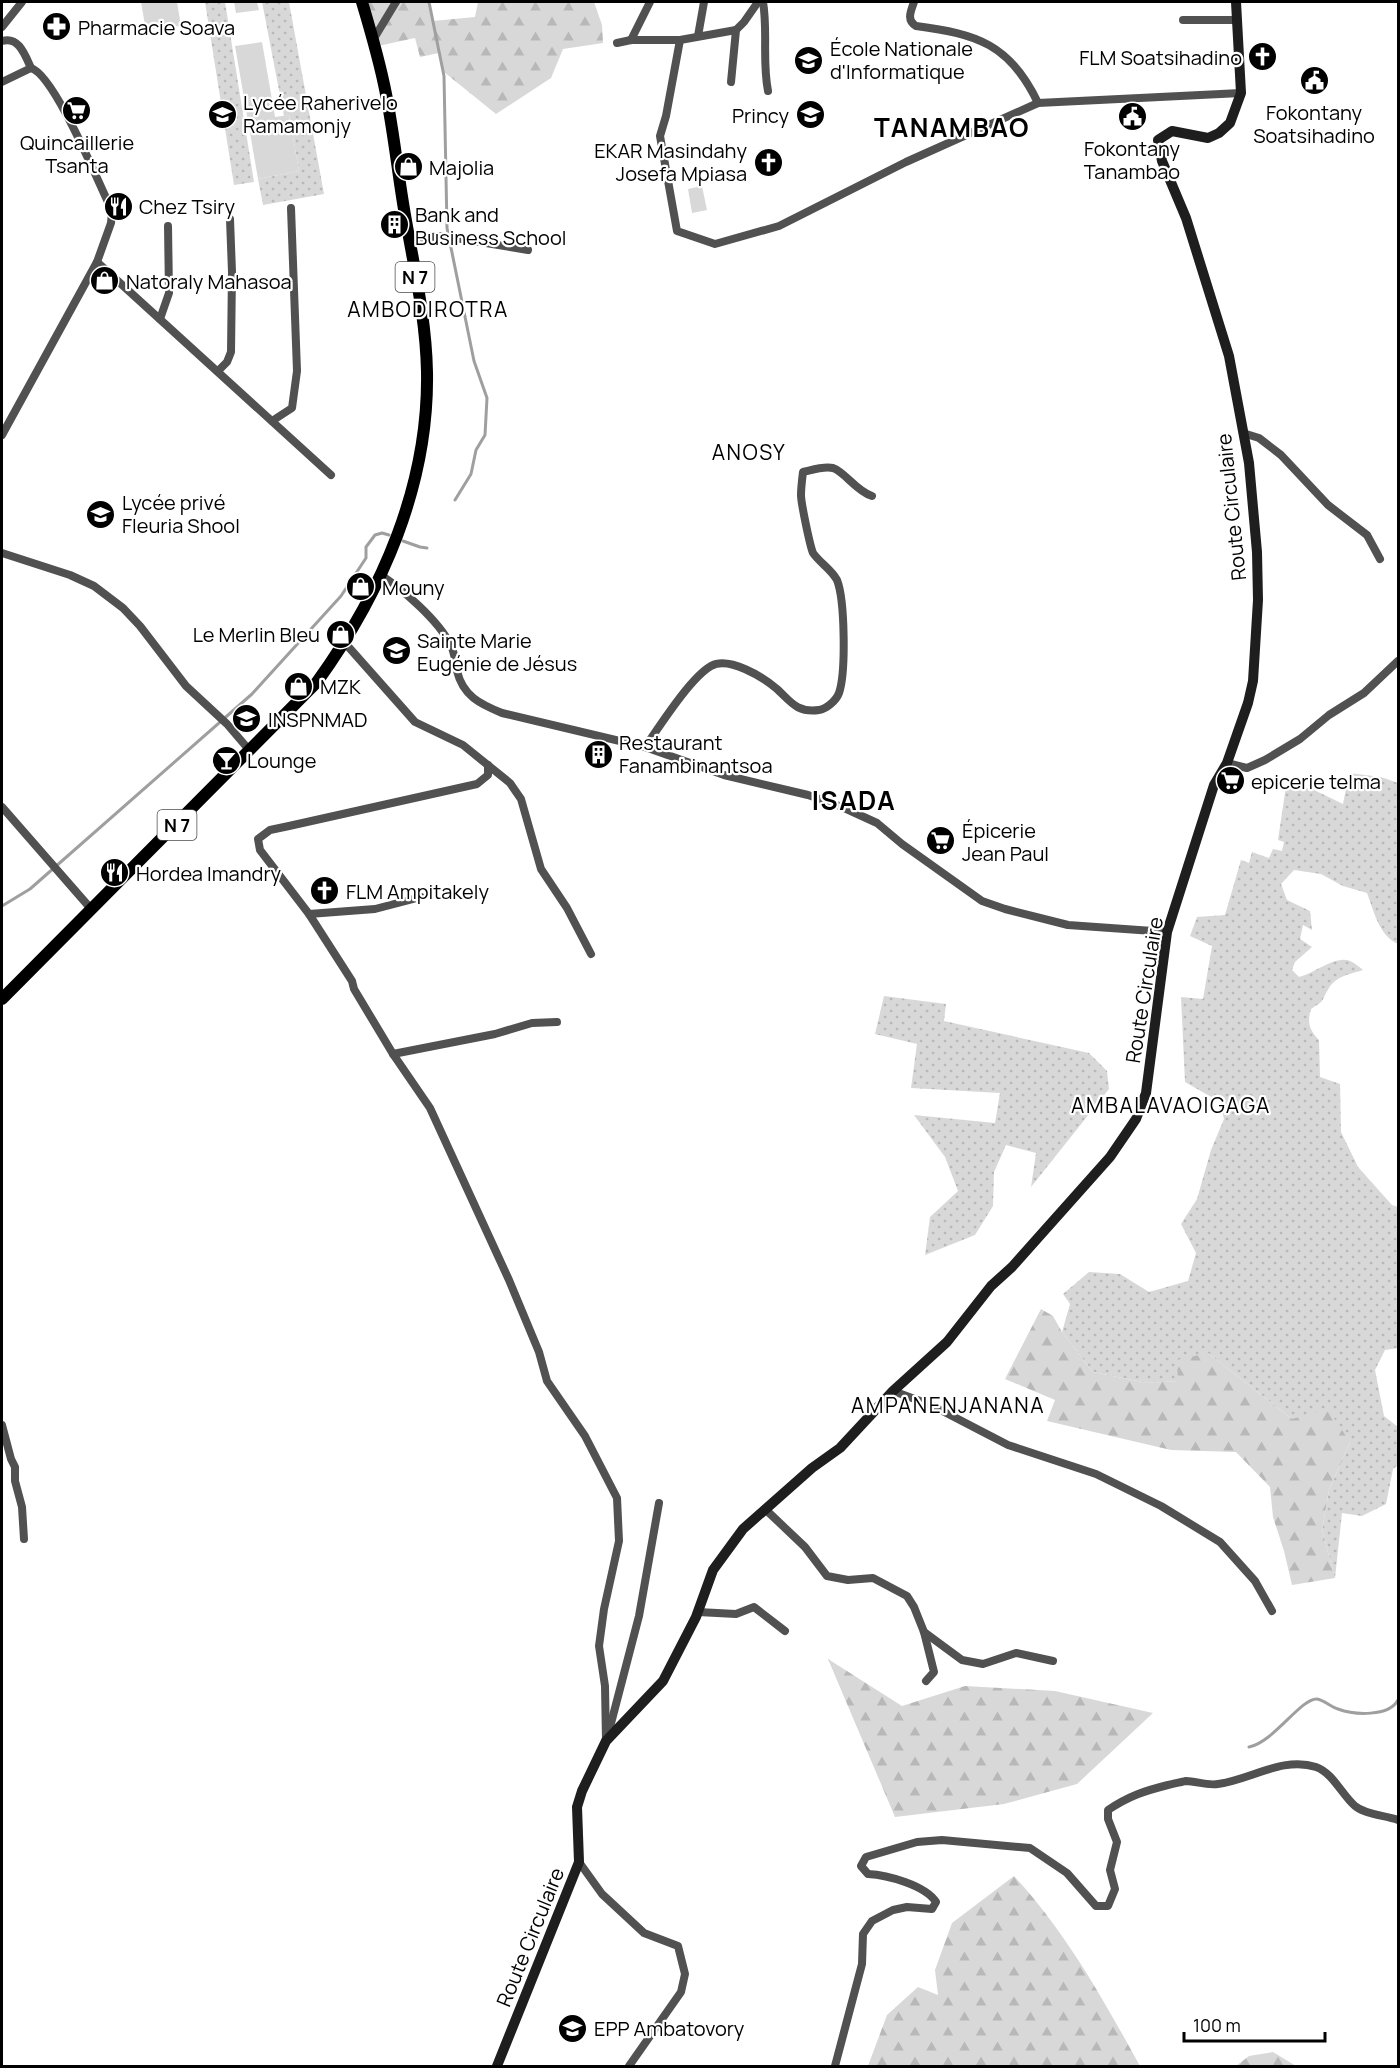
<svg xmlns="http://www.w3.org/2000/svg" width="1400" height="2068" font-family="Manrope,sans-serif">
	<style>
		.grass { fill: url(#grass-dots) }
		.forest { fill: url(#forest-firs) }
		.garden { fill: #d8d8d8 }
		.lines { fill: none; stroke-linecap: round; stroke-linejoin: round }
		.stream { stroke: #9f9f9f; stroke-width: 3 }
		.street { stroke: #515151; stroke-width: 8 }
		.secondary { stroke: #1e1e1e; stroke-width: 10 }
		.primary { stroke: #000; stroke-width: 12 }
		.labels { text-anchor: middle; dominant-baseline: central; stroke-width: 4.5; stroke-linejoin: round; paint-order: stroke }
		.shield { fill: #fff; stroke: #4c4c4c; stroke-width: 1.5 }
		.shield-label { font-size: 18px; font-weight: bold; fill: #000 }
		.poi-label { font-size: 20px; fill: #000; stroke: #fff; text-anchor: start }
		.street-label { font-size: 20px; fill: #000; stroke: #fff }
		.neighbourhood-label { font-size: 21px; letter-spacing: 1.5px; fill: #000; stroke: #fff }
		.district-label { font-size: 26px; font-weight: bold; letter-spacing: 1.5px; fill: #000; stroke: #fff }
	</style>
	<defs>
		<pattern id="grass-dots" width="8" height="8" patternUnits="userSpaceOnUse" patternTransform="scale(1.5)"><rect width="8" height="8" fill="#d8d8d8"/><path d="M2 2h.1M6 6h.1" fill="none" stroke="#b8b8b8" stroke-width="1.8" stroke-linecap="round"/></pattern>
		<pattern id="forest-firs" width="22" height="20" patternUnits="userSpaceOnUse" patternTransform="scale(1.5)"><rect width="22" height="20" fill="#d8d8d8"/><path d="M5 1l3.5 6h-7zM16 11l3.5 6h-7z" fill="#b8b8b8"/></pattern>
	</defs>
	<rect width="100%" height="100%" fill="#fff"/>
	<!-- grass -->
	<g class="grass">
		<path d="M205,2H225L254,182L234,185Z"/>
		<path d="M262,2H289L324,194L263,205L258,179L299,171L289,115L284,116Z"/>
		<path d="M1349,773L1381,777L1398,783V944C1379,936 1374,911 1367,893L1343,886L1321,874L1294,870L1281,884L1287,900L1310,911L1312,930L1303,925L1300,939L1312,947L1295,962L1292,970L1299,977C1314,974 1335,955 1350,961C1355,963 1359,967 1363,970C1351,974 1336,976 1329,988C1320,1002 1327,999 1311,1009C1307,1022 1309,1030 1319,1040L1320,1077L1340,1084L1341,1132L1358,1167L1392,1205L1398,1207V1348L1385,1350L1375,1370L1384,1416L1398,1427V1465L1393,1469L1386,1504L1362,1516L1342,1513L1335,1578L1322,1530L1329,1490L1350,1442L1292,1419L1208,1353L1179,1381L1147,1383L1093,1372L1062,1332L1070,1304L1063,1294L1089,1272L1120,1274L1149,1292L1188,1281L1196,1253L1181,1224L1197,1199L1211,1150L1224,1119L1220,1102L1185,1082L1181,997L1203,999L1212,946L1190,936L1197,917L1225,915L1241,860L1249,863L1252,852L1269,858L1273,849L1282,851L1284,842L1278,840L1286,786L1312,789L1343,804Z"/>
		<path d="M884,996L946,1004L944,1021L1089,1053L1107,1071L1109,1089L1031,1187L1036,1153L1006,1145L994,1172L993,1206L975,1235L925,1255L930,1217L958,1191L945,1157L914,1115L995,1123L1000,1093L911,1088L917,1044L875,1034Z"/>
	</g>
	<!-- forest -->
	<g class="forest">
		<path d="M366,2H428L433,21L475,17L478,2H594L602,25L603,43L563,49L551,78L496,114L444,72L439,53L420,57L415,38L378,46Z"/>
		<path d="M1041,1309L1053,1316L1062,1332L1093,1372L1147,1383L1178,1381L1177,1360L1208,1353L1292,1419L1328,1409L1350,1442L1329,1490L1322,1530L1335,1578L1292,1585L1284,1551L1273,1517L1270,1487L1236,1452L1171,1450L1047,1421L1055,1400L1005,1379Z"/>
		<path d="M828,1659L902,1706L965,1686L1055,1691L1153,1713L1077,1784L1004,1804L895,1817Z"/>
		<path d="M1014,1876C1066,1932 1103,1999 1140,2066H868L887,2015L918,1987L938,1995L935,1970L952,1923Z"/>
		<path d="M1273,2052L1296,2066H1236L1249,2056Z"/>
	</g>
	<!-- garden -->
	<g class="garden">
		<path d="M141,2H177L181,26L149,29L145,25Z"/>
		<path d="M234,2H257L259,10L236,13Z"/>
		<path d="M262,42L275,117L289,115L299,171L258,179L235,46Z"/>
		<path d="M702,186L707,210L692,213L688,189Z"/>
	</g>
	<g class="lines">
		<!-- stream -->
		<g class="stream">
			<path d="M429,2L444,76L447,228L474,361L487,398L485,435L476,450L471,474L455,500"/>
			<path d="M403,541L420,547L427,548"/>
			<path d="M2,906L30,889L252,694L341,596L366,558V547L375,535L382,533L389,535"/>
			<path d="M1249,1747C1274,1742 1301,1698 1317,1699C1324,1700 1331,1707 1338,1709C1354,1715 1389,1717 1398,1700"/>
		</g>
		<!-- street -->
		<g class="street">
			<path d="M763,2C768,31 762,61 768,91"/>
			<path d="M914,2C911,11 906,20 916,26C977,34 1010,44 1038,103"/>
			<path d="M1183,20H1236"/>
			<path d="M2,27L22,2"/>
			<path d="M698,36L704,2"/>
			<path d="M373,40L396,2"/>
			<path d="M631,40L650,2"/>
			<path d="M680,40L666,116L660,136L677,231L715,244L779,226L906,162L1038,103L1241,93"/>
			<path d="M2,41C19,36 25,55 31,68L2,82"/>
			<path d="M617,43L631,40H680L736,30L744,22L758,2"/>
			<path d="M731,82L736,30"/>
			<path d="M409,239L443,236L528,250"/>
			<path d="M97,262L331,475"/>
			<path d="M160,319L169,293L168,226"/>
			<path d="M218,371L227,362L231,352L232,272L230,219"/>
			<path d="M272,421L292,408L297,371L291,208"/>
			<path d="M1243,433L1259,438L1281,455L1328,505L1367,535L1380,559"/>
			<path d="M2,435L97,262L111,223L112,212L108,202C96,177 54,75 31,68"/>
			<path d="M2,553L70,575L94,586L123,608L140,626L186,686L227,724L250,751"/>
			<path d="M381,575C403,590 438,620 450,644C455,652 455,662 457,671C463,696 480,704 502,713L645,747L724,775L808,795L842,807L877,823L902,844L982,901L1005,909L1068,925L1167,932"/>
			<path d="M345,643L415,722L463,745L510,783L521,799L541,869L567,908L591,954"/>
			<path d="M645,747C660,726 690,678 711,666C729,656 763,677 777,689C791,702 797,713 819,710C826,709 836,701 839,693C846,673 845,600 837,580C831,569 820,563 813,553C810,546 801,503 801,495C801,488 802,480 803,472C812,470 823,466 833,468C845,472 856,491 872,496"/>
			<path d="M1227,763L1247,768L1265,760L1300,739L1329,715L1364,693L1398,661"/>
			<path d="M488,765V775L477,784L289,826L270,830L258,839L260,850L309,914L352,981L354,989L393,1054L430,1108L509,1280L539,1352L547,1381L585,1436L617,1498L619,1541L604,1609L599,1646L605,1686L606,1741"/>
			<path d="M2,807L92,910"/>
			<path d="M309,914L375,909L421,897"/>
			<path d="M393,1054L495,1034L532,1023L557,1022"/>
			<path d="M893,1391L931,1405L1008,1445L1096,1474L1161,1506L1220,1542L1255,1581L1272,1611"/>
			<path d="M2,1425L11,1459L15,1467V1481L22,1507L24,1539"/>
			<path d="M765,1509L805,1547L827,1576L848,1580L873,1578L907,1596L914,1607L924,1632L934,1672L926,1681"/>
			<path d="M698,1612L736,1614L754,1607L785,1631"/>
			<path d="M924,1632L962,1660L983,1664L1016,1653L1053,1661"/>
			<path d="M609,1731L639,1616L659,1503"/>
			<path d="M579,1862L602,1894L644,1933L678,1946L685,1974L681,1992L629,2066"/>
			<path d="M835,2066L862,1964L863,1934L872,1921L893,1910L907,1907L932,1909L936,1902C925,1885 887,1875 868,1874L861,1866L866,1857L917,1842L942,1840L1030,1848L1067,1873L1096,1906H1108L1115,1889L1110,1870L1117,1842L1108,1819V1810C1129,1796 1144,1791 1168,1785C1173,1784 1180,1782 1186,1781C1196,1781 1207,1786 1218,1784C1250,1780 1283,1756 1316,1767C1333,1773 1342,1795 1355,1806C1366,1815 1385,1815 1398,1820"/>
		</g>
		<!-- secondary -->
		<path class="secondary" d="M497,2066L579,1862L577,1807L582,1791L606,1741L663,1681L696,1617L713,1570L743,1529L812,1468L840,1448L893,1391L947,1342L991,1286L1012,1267L1110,1157L1136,1119L1146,1093L1167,932L1214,785L1227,763L1248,703L1253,681L1258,600L1257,552L1249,463L1229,356L1186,218L1162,161L1158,140L1172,131L1208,138L1219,133L1230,123L1241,93L1236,2"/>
		<!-- primary -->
		<path class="primary" d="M2,999L317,682C382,592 429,485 427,372C426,319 414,267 405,215C398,175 394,134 386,94C380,63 371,32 362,2"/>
	</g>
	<!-- icons -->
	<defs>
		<symbol id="pharmacy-disc" viewBox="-11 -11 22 22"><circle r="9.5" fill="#000" stroke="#fff"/><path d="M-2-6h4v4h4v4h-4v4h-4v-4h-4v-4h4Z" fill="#fff"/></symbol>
		<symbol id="church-disc" viewBox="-11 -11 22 22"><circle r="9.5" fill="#000" stroke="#fff"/><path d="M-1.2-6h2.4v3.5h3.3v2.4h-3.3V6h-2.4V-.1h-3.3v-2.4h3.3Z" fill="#fff"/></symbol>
		<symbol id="university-disc" viewBox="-11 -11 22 22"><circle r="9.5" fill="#000" stroke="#fff"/><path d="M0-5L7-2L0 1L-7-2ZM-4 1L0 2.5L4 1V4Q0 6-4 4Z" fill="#fff"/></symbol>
		<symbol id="civic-disc" viewBox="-11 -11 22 22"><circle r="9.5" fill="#000" stroke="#fff"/><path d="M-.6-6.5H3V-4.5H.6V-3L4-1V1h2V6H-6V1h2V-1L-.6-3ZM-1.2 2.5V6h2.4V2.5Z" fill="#fff"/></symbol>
		<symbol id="supermarket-disc" viewBox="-11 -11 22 22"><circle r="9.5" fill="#000" stroke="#fff"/><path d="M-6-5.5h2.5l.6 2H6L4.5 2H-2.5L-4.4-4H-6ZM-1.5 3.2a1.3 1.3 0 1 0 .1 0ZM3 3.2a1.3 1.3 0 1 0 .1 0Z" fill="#fff"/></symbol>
		<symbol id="school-disc" viewBox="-11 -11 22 22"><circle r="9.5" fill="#000" stroke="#fff"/><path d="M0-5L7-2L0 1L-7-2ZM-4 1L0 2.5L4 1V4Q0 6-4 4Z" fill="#fff"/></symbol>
		<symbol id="shop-disc" viewBox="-11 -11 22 22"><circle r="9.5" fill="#000" stroke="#fff"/><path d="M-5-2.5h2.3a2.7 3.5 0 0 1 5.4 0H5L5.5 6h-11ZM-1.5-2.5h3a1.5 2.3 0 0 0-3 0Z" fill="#fff"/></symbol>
		<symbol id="restaurant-disc" viewBox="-11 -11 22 22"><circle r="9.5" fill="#000" stroke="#fff"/><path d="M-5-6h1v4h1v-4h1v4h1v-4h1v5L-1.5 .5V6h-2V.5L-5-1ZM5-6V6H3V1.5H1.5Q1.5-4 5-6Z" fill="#fff"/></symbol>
		<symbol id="building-disc" viewBox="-11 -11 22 22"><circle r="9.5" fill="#000" stroke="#fff"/><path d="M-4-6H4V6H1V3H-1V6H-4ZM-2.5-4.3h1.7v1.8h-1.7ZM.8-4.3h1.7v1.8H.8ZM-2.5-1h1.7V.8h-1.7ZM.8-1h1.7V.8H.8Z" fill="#fff"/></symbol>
		<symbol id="bar-disc" viewBox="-11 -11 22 22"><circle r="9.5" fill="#000" stroke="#fff"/><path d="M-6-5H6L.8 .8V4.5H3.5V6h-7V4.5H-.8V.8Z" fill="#fff"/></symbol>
	</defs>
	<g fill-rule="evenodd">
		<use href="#pharmacy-disc" x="40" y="10" width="33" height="33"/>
		<use href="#church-disc" x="1246" y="40" width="33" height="33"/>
		<use href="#university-disc" x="792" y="44" width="33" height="33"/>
		<use href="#civic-disc" x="1298" y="64" width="33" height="33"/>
		<use href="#supermarket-disc" x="60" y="94" width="33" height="33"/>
		<use href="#school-disc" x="206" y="98" width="33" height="33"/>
		<use href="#school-disc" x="794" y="98" width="33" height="33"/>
		<use href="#civic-disc" x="1116" y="100" width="33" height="33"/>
		<use href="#church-disc" x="752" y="146" width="33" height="33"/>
		<use href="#shop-disc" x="392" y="150" width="33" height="33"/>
		<use href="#restaurant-disc" x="102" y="190" width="33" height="33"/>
		<use href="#building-disc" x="378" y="208" width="33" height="33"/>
		<use href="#shop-disc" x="88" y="264" width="33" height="33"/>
		<use href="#school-disc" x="84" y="498" width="33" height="33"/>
		<use href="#shop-disc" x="344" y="570" width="33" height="33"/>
		<use href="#shop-disc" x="324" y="618" width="33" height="33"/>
		<use href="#school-disc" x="380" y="634" width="33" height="33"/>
		<use href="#shop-disc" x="282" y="670" width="33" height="33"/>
		<use href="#university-disc" x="230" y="702" width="33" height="33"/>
		<use href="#building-disc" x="582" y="738" width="33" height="33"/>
		<use href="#bar-disc" x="210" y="744" width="33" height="33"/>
		<use href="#supermarket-disc" x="1214" y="764" width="33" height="33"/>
		<use href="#supermarket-disc" x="924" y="824" width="33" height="33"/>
		<use href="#restaurant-disc" x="98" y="856" width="33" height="33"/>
		<use href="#church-disc" x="308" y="874" width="33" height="33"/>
		<use href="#school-disc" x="556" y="2012" width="33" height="33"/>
	</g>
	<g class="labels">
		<!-- shield labels -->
		<g class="shield">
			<rect x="395.5" y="262" width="39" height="30" rx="4.5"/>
			<rect x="157.5" y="810" width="39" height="30" rx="4.5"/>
		</g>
		<g class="shield-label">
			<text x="415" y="277">N 7</text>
			<text x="177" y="825">N 7</text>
		</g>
		<!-- poi labels -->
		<g class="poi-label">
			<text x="78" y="27">Pharmacie Soava</text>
			<text x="830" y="48">École Nationale<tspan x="830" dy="23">d'Informatique</tspan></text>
			<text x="1242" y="57" text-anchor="end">FLM Soatsihadino</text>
			<text x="243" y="102">Lycée Raherivelo<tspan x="243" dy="23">Ramamonjy</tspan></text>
			<text x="1314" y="112" text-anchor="middle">Fokontany<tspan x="1314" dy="23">Soatsihadino</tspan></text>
			<text x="789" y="115" text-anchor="end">Princy</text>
			<text x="77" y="142" text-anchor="middle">Quincaillerie<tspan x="77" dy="23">Tsanta</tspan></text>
			<text x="1132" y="148" text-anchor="middle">Fokontany<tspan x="1132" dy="23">Tanambao</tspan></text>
			<text x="747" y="150" text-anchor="end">EKAR Masindahy<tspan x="747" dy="23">Josefa Mpiasa</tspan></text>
			<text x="429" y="167">Majolia</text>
			<text x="139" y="206">Chez Tsiry</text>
			<text x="415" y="214">Bank and<tspan x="415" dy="23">Business School</tspan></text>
			<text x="126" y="281">Natoraly Mahasoa</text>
			<text x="122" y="502">Lycée privé<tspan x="122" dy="23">Fleuria Shool</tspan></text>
			<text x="382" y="587">Mouny</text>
			<text x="320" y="634" text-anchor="end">Le Merlin Bleu</text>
			<text x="417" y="640">Sainte Marie<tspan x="417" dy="23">Eugénie de Jésus</tspan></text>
			<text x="320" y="686">MZK</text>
			<text x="268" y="719">INSPNMAD</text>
			<text x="619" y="742">Restaurant<tspan x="619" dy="23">Fanambinantsoa</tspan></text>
			<text x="247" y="760">Lounge</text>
			<text x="1251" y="781">epicerie telma</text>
			<text x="962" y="830">Épicerie<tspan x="962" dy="23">Jean Paul</tspan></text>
			<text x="136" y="873">Hordea Imandry</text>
			<text x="346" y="891">FLM Ampitakely</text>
			<text x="594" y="2028">EPP Ambatovory</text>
		</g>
		<!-- street labels -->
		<g class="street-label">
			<text transform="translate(1231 507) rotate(-96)">Route Circulaire</text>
			<text transform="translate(1144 990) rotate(-81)">Route Circulaire</text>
			<text transform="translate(530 1937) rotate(-68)">Route Circulaire</text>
		</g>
		<!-- neighbourhood labels -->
		<g class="neighbourhood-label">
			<text x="428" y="309">AMBODIROTRA</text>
			<text x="749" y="452">ANOSY</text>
			<text x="1171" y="1105">AMBALAVAOIGAGA</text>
			<text x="948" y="1405">AMPANENJANANA</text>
		</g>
		<!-- district labels -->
		<g class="district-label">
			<text x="952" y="127">TANAMBAO</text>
			<text x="854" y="800">ISADA</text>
		</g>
	</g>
	<!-- border -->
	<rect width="1400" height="2068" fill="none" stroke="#000000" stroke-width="6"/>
	<!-- scale -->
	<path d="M1184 2032v9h141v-9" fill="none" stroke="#000000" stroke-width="3"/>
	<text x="1193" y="2032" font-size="18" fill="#000000" stroke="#ffffff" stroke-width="4.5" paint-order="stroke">100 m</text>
</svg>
